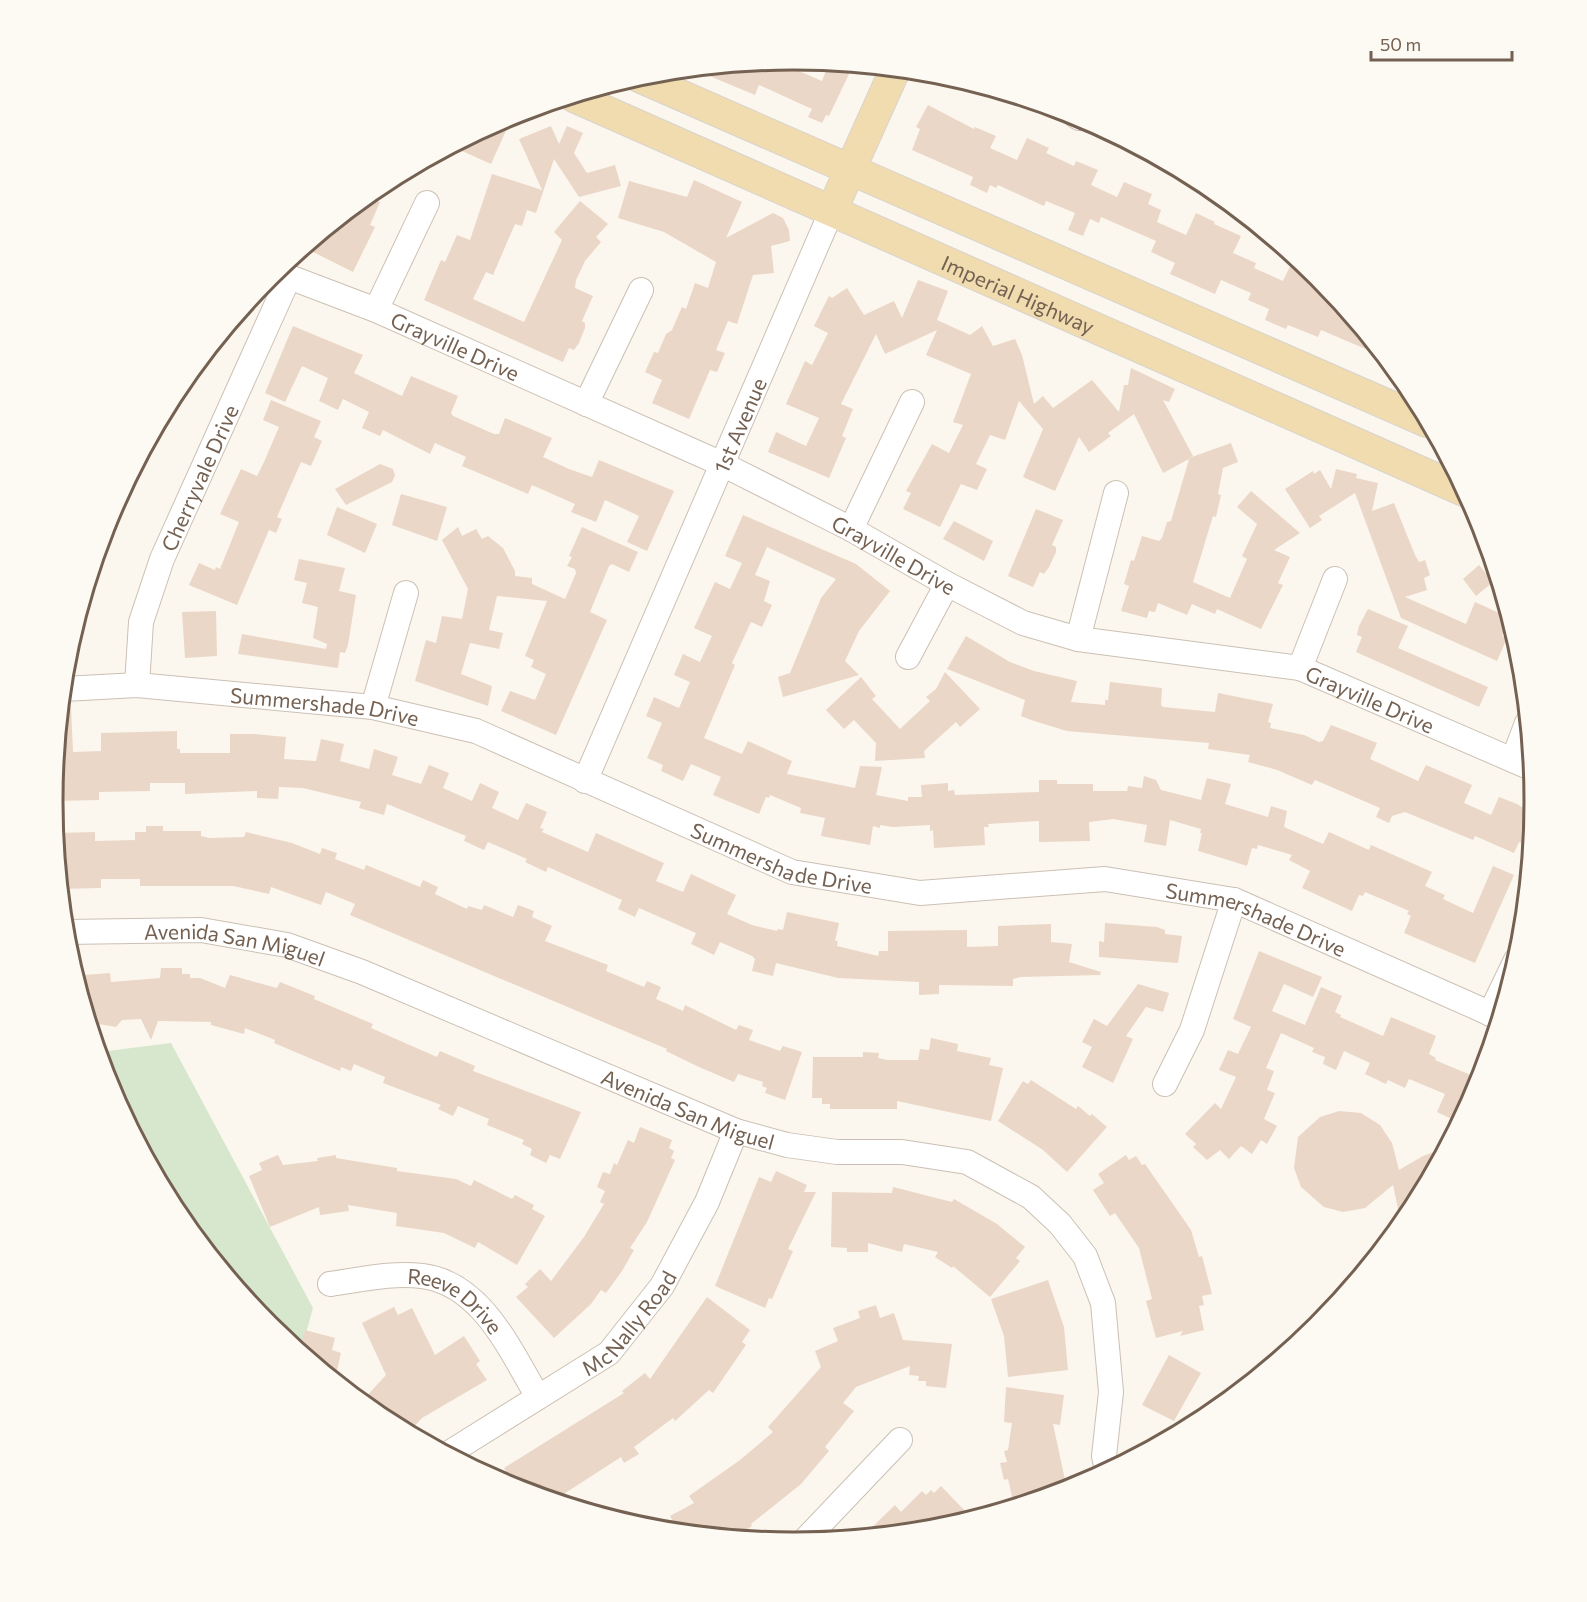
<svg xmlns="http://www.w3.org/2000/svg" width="1587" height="1602" font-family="Commissioner,sans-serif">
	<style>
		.green { fill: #d6e7cd }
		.building { fill: #ebd7c7 }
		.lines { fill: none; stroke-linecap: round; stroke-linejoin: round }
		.minor-casing { stroke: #ccc0b4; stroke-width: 26 }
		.major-casing { stroke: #d8d3cf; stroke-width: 32 }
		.minor { stroke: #fff; stroke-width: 24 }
		.major { stroke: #f0dcaf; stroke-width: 30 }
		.labels { text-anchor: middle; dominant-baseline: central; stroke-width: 6; stroke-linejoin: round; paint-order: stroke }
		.street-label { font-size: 21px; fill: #746152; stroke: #fdfaf4 }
		.rim { fill: none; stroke: #746152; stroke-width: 3 }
	</style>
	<rect width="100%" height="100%" fill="#fbf7ee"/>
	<!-- green -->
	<path class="green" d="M171,1043L313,1308L301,1351L269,1325L177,1212L109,1084L99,1052Z"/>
	<!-- building -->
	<g class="building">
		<path d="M785,61L793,64L792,68L822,81L829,63L851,70L829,116L826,115L822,123L808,117L812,109L759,85L755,95L695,70Z"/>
		<path d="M928,105L974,129L975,127L996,136L990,148L1017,160L1027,138L1049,148L1046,153L1074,166L1076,161L1098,170L1091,185L1117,197L1124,182L1152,194L1148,204L1161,210L1157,222L1186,235L1196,213L1215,222L1214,224L1241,236L1233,253L1256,263L1254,268L1283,281L1293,260L1301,264L1318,278L1382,356L1321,330L1318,337L1288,325L1286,329L1265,320L1269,309L1248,300L1251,293L1221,280L1215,294L1170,274L1175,263L1151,252L1156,241L1101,217L1099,223L1090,219L1083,236L1068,230L1075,213L1046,201L1044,206L998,185L996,188L990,185L987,193L970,185L973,177L912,150L920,129L916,127Z"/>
		<path d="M513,115L491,164L453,147L510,116Z"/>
		<path d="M551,126L559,144L567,126L583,133L574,153L587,173L615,165L621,186L579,197L554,159L536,213L527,210L522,226L515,224L493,275L486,272L473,299L524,322L562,240L554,232L580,201L608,224L596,237L601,242L585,261L576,280L575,288L593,296L582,321L585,323V328L579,343L574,350L569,348L563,362L424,300L441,260L445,262L457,235L470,240L492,174L542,190L519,139Z"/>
		<path d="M694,180L742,202L726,238L773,213L783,218L789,230L790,241L771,246L774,273L753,275L737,324L728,321L716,350L725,353L717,372L710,370L689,419L652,403L662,380L645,372L654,352L658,353L666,334L672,330L682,307L686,309L695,283L708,288L716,262L664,232L618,218L629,181L687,197Z"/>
		<path d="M368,196L380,202L370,225L375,227L353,272L305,248Z"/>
		<path d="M918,280L948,291L937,320L970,335L982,326L993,346L1015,339L1022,355L1034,404L1043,396L1053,408L1092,380L1119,412L1124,385H1128L1131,368L1175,389L1169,402L1163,400L1193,456L1189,458L1231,443L1238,462L1223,468L1218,494L1221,495L1216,517L1213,516L1193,582L1230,598L1247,559L1242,556L1257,524L1237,507L1251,491L1300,533L1274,550L1290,557L1278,583L1283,585L1261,629L1217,609L1215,614L1192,604L1187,615L1158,603L1155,612L1149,611L1147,618L1121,611L1129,586L1124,584L1131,560L1134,561L1142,536L1159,541L1162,538L1167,522L1171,521L1189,459L1163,473L1134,414L1108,433L1111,436L1089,452L1079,437L1055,491L1023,477L1043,429L1019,401L1005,440L990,435L976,464L987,469L977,490L961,484L940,527L903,509L911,493L906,491L932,444L949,453L963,425L953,422L971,374L926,355L937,330L885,354L876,334L841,404L853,409L842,436L846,438L829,478L768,452L776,432L806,446L819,418L786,404L805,361L812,365L828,333L814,326L829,296L832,298L847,288L864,315L894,301L902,318Z"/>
		<path d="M293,326L363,355L354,373L402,396L411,376L458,396L451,413L453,416L494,434H499L505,418L552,438L543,457L569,469L592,477L599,460L674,491L647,551L627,542L639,516L605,500L596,522L571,512L575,504L532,485L528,494L462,466L466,457L435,443L430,454L383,430L380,436L362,428L369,412L343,399L338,410L319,401L328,378L302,366L285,402L265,393Z"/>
		<path d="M271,400L321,421L314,437L322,441L311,466L301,462L277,517L282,519L276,533L269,530L237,605L189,585L199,563L215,570L216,567L220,569L239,522L220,514L241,469L257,476L264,462L279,427L263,420Z"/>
		<path d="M380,464L393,469L395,475L392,482L346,505L335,489Z"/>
		<path d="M1336,469L1357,474L1356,478L1378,483L1372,511L1394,503L1415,555L1419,562L1425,560L1430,575L1424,578L1427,590L1405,597L1466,624L1475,602L1508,617L1502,636L1507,638L1497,661L1401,618L1355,493L1319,516L1322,520L1310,528L1285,489L1313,471L1314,474L1320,470L1331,489Z"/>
		<path d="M401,494L447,507L437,541L392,525Z"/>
		<path d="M337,507L377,524L365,553L327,535Z"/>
		<path d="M1036,509L1063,520L1052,545L1056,547V552L1049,567L1044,574L1040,572L1033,587L1008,576Z"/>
		<path d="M743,515L856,564L890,591L859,631L845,661L859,675L783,697L778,677L790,673L821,598L836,579L767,547L755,575L770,581L764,601L772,605L762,627L751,622L732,663L735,665L704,738L742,754L748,741L792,761L787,774L855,788L860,766L882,767L876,795L908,801V797H922L921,785L948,783V791L954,790L955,795L1039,792V780H1057V784H1093V791H1127L1128,786L1142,788L1144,776L1156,780L1161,790L1201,800L1207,778L1231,784L1225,804L1268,817L1271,806L1287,811L1284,827L1323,844L1329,832L1369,850L1371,845L1432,872L1425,886L1445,895L1443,899L1473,913L1493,866L1514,875L1475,963L1404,933L1411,916L1407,914L1409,911L1391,903L1365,892L1363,896L1359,895L1352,911L1302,888L1310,871L1289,860L1292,855L1258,845L1257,849L1252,848L1247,866L1225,859L1198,851L1202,833H1200L1201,829L1170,820L1166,846L1144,842L1147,825L1113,819L1089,822L1090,841L1039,842V821L988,824L989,827H984L985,845L934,848L933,830L930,831V825L893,827L880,825V828L873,826L870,845L821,836L825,818L800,813L801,808L770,795L769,798L766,797L759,814L713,795L721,777L691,764L683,781L661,771L663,765L647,758L662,723L646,716L654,697L679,708L690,682L674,675L683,654L700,662L712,636L694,628L715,582L730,589L742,563L725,556Z"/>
		<path d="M954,521L993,541L984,561L943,539Z"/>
		<path d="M458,527L462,536L476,529L482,539L488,536L503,548L515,571V576L532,578V584L565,599L576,573L575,569L567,566L572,557L569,556L582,527L638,552L629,572L612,564L609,566L590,612L607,620L556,735L501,711L510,691L535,700L546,674L531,667L534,660L525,656L547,601L497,596L489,630L503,633L499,649L470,643L461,674L492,686L488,706L415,681L426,640L436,643L442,616L462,619L468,589L442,540Z"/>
		<path d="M299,559L345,568L339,591L356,595L348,645L345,653L340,652L338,668L238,654L242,634L326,649L327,644L313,638L318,607L302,603L307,583L294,580Z"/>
		<path d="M1479,565L1493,582L1476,596L1463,579Z"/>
		<path d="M1368,609L1408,626L1398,648L1488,687L1479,707L1356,652L1362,637L1357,635L1359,626Z"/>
		<path d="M216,611L217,656L185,658L182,612Z"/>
		<path d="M966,636L1010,662L1034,671L1077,681L1071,702L1105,705V700H1108L1110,682L1162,688L1161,705L1163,707L1215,712L1218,693L1273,704L1268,722L1271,723L1270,728L1304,735L1319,742L1323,741L1331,725L1357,735L1377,743L1370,759L1418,781L1426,765L1472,785L1464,803L1491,815L1499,797L1517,804L1525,809L1523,814L1533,818L1531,834L1527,845L1519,842L1514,853L1475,836L1473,840L1405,812L1392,816L1389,823L1376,817L1380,808L1315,780L1312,785L1277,770L1248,762L1250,755L1208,749L1209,743L1067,731L1034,721L1021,716L1025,700L947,669Z"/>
		<path d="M945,672L980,709L960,727L956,722L924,751L925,758L875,761L876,743L854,720L844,729L826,710L861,677L876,696L872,699L900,729L930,701L926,697L936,689Z"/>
		<path d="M62,707H71L73,752L101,751V733L177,731V749H180V753H230V734H253L286,737L284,759L316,761L321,739L344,744L340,761L369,769L374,749L398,757L392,775L421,784L429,765L449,773L443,788L472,801L480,783L499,792L492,808L518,820L526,803L547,812L540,828L544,829L542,832L588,852L596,833L664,863L656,881L683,892L691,874L736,895L727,914L752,925L777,931L778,929L783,930L787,912L839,923L835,941H838L837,946L878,956L879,951H888V931L967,930V947L998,946V926L1051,924V942L1072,944L1069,962L1101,972L1100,975L1021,977L1013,979V986L939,985V994L919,995V982L838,978L776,963L773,976L752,971L755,959L752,956L720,942L714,955L691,944L696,933L639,908L635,917L618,909L622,900L548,867L546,872L525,862L527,859L488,842L484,850L464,841L466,836L387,804L384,815L359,808L361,802L303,788L279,787L278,799L257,798V791L185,794V783H150V791L99,792V800L53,801Z"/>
		<path d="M146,826H163V831H201V836L209,838L244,837L246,832L292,843L320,854L322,848L337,853L335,859L364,870L366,865L420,887L423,880L438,887L435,894L467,909L468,906L482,910L484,905L513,917L518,905L534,911L532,917L552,926L545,941L608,965L606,971L644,987L647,981L661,987L656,999L683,1011L685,1005L736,1030L739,1025L753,1030L749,1040L780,1051L783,1046L802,1052L785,1100L765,1093L767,1088L762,1086L763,1082L738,1074L734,1082L699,1067L666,1051L667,1049L350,915L355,904L326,892L321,905L271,887L269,894L233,886H140V879H101V888L61,889L56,833L95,832V841L135,840V832H146Z"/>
		<path d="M1105,923L1157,927L1165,930V934L1182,936L1178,963L1099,957V941L1104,942Z"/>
		<path d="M1259,951L1322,977L1313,997L1284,984L1272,1011L1305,1025L1321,987L1342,996L1335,1012L1341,1015L1340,1017L1383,1036L1391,1017L1436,1036L1429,1054L1436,1058L1435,1060L1480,1079L1458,1122L1437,1112L1445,1094L1409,1079L1405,1088L1388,1080L1386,1084L1365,1074L1370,1063L1344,1051L1336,1070L1323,1064L1325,1057L1312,1052L1314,1048L1281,1033L1266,1068L1274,1071L1267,1090L1275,1093L1264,1119L1277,1126L1267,1144L1261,1140L1252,1154L1241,1146L1229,1159L1220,1150L1207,1160L1193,1147L1196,1144L1185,1134L1215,1103L1221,1109L1236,1077L1219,1070L1228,1050L1238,1054L1251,1027L1233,1019Z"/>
		<path d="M161,968H182V974H190V978H200L225,988L230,975L277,988L280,982L315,996L314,999L373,1024L371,1028L437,1057L440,1051L475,1066L473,1071L581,1112L560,1159L550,1155L546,1163L530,1155L532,1149L522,1144L524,1140L487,1125L489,1119L458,1106L453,1116L438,1109L441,1105L383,1083L385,1077L354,1064L351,1071L341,1067L340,1071L274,1043L275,1040L245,1028L244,1034L211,1025V1022L158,1021L151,1040L141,1019L122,1020L116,1027L93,1023L91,1008H86L84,975L110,973L111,982L160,978Z"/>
		<path d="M1138,984L1169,993L1163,1012L1146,1007L1126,1036L1133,1039L1113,1083L1082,1067L1092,1047L1082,1042L1094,1019L1107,1026Z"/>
		<path d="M931,1038L958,1044L957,1051L991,1058L989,1065L1003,1068L991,1121L897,1101V1109H830V1104H822V1098H812L813,1057H863V1052L879,1053L878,1058L887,1060H918L920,1049L929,1050Z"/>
		<path d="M1031,1080L1076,1109L1078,1106L1090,1116L1092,1114L1107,1127L1067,1172L1043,1150L998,1121L1023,1081L1028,1084Z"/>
		<path d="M1339,1111L1361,1113L1380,1125L1392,1143L1399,1170L1423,1156L1444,1148L1409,1213L1401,1223L1393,1185L1365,1208L1343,1212L1324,1207L1301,1187L1294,1168L1298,1137L1320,1117Z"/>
		<path d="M640,1127L672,1140L669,1148L674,1151L671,1158L675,1160L647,1222L630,1248L634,1250L622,1271L606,1293L601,1290L591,1304L554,1338L516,1297L528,1287L525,1284L540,1269L551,1281L584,1237L604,1204L600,1202L605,1191L597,1187L603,1172L610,1174L614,1163L617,1165L628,1140L634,1143Z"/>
		<path d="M278,1155L283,1165L318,1161L317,1158L336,1155V1158L397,1168V1171L456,1179L471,1186L474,1180L512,1199L515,1195L534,1205L532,1209L545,1216L517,1265L478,1242L475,1248L444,1233L396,1226L397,1213L348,1205L349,1211L320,1215L319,1207L270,1227L249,1176L262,1170L259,1163Z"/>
		<path d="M1126,1155L1129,1160L1136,1156L1142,1165L1145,1164L1191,1230L1199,1257L1202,1256L1212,1294L1202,1296L1204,1305L1199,1306L1204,1330L1180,1336L1183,1331L1156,1338L1146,1301L1152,1299L1139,1248L1115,1213L1110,1216L1093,1190L1104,1183L1098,1174Z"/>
		<path d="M776,1171L807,1185L804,1192H816L788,1249L793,1251L772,1299L769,1298L765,1308L715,1286L759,1177L771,1182Z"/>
		<path d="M893,1187L952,1202L954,1199L997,1224L1025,1247L1016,1258L1020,1261L990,1297L953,1266L952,1268L935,1257L938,1252L904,1244L902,1252L868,1243V1252H847V1248L831,1247L832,1192L892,1193Z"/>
		<path d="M1048,1280L1064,1327L1068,1370L1008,1377L1004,1336L991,1299Z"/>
		<path d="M707,1297L750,1330L742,1342L746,1345L713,1393L709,1390L675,1421L673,1418L634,1447L639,1454L624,1463L621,1457L556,1499L510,1485L497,1479L507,1473L504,1468L624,1393L622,1391L645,1373L650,1379Z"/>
		<path d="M876,1305L880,1318L894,1313L903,1340L952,1344L946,1388L926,1386V1381H918L919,1376L909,1375L910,1366L856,1387L843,1403L854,1411L825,1447L829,1451L801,1484L751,1524L752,1526L737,1536L659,1529L673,1521L670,1516L694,1503L689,1496L740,1460L773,1432L768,1427L821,1367L815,1351L838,1341L833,1328L860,1318L858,1311Z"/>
		<path d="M394,1307L398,1315L412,1308L435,1355L464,1336L480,1361L476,1364L487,1380L422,1418L409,1432L382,1417L362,1401L386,1375L362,1323Z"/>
		<path d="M305,1330L335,1338L332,1350L341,1353L335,1379L300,1350Z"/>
		<path d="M1169,1355L1201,1373L1174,1421L1142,1405Z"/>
		<path d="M1006,1387L1064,1395L1060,1425L1053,1424L1067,1489L1014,1505L1008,1479L1004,1480L1000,1463L1007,1462L1004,1451L1008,1450L1012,1423L1004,1422Z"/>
		<path d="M941,1486L965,1511L953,1523L938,1528L864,1535L895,1505L901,1512L922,1491L926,1495L931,1490L934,1493Z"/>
	</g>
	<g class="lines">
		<defs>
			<g id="minor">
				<path d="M1076,116L1079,118"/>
				<path id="s1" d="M276,272L376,310L722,464L851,529L947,584L1023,623L1078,639L1300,668L1531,768"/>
				<path d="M376,310L427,203"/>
				<path d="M586,404L641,290"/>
				<path d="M851,529L912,402"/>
				<path d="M1078,639L1116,493"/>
				<path d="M908,657L947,584"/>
				<path d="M1300,668L1335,579"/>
				<path id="s2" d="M137,685L141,622L162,559L289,277"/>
				<path id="s3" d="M64,689L137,685L373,707L476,731L792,872L920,893L1105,879L1234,900L1498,1017"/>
				<path d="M373,707L406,593"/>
				<path d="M1513,760L1527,723"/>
				<path id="s4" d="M585,781L832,210"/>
				<path id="s5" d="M65,932L201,930L287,945L362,972L736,1131L787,1145L837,1152H902L967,1162L1031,1197L1060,1224L1085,1256L1103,1303L1111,1392L1104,1456L1107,1470"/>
				<path d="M1490,1014L1516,960"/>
				<path d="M1165,1084L1192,1030L1234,900"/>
				<path id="s6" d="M330,1284C360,1280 392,1272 422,1276C482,1283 511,1352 538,1397"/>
				<path id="s7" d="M449,1453L609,1353L662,1286L707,1202L736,1131"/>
				<path d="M804,1541L900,1440"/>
			</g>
			<g id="major">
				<path d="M639,77L1427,422"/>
				<path id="s8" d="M574,97L1464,491"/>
				<path d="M832,210L895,70"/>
			</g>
		</defs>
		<!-- minor casing -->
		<use href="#minor" class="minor-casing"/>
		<!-- major casing -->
		<use href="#major" class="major-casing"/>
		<!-- minor -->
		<use href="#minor" class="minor"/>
		<!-- major -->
		<use href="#major" class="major"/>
	</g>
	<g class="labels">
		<!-- street labels -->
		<g class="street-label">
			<text stroke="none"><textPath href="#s8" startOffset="486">Imperial Highway</textPath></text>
			<text stroke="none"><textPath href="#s1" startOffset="194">Grayville Drive</textPath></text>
			<text stroke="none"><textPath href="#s4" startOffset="388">1st Avenue</textPath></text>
			<text stroke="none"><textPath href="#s2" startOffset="219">Cherryvale Drive</textPath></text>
			<text stroke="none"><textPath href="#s1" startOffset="680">Grayville Drive</textPath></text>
			<text stroke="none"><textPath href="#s1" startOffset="1184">Grayville Drive</textPath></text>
			<text stroke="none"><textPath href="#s3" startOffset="262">Summershade Drive</textPath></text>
			<text stroke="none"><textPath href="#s3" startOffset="748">Summershade Drive</textPath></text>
			<text stroke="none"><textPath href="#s3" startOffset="1234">Summershade Drive</textPath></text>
			<text stroke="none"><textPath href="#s5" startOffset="171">Avenida San Miguel</textPath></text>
			<text stroke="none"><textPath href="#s5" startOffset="657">Avenida San Miguel</textPath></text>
			<text stroke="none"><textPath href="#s6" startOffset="134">Reeve Drive</textPath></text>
			<text stroke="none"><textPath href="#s7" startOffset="224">McNally Road</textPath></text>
		</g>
	</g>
	<!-- crop -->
	<path d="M0 0H1587V1602H0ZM793 70H794A730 730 0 0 1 1524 800V802A730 730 0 0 1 794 1532H793A730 730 0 0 1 63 802V800A730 730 0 0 1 793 70Z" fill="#fdfaf4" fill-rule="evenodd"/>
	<path class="rim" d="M793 70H794A730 730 0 0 1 1524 800V802A730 730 0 0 1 794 1532H793A730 730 0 0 1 63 802V800A730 730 0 0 1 793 70Z"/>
	<!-- scale -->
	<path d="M1371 51v9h141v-9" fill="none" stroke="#746152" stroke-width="3"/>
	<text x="1380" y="51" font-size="18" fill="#746152" stroke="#fdfaf4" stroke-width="4.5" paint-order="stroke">50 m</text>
</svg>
